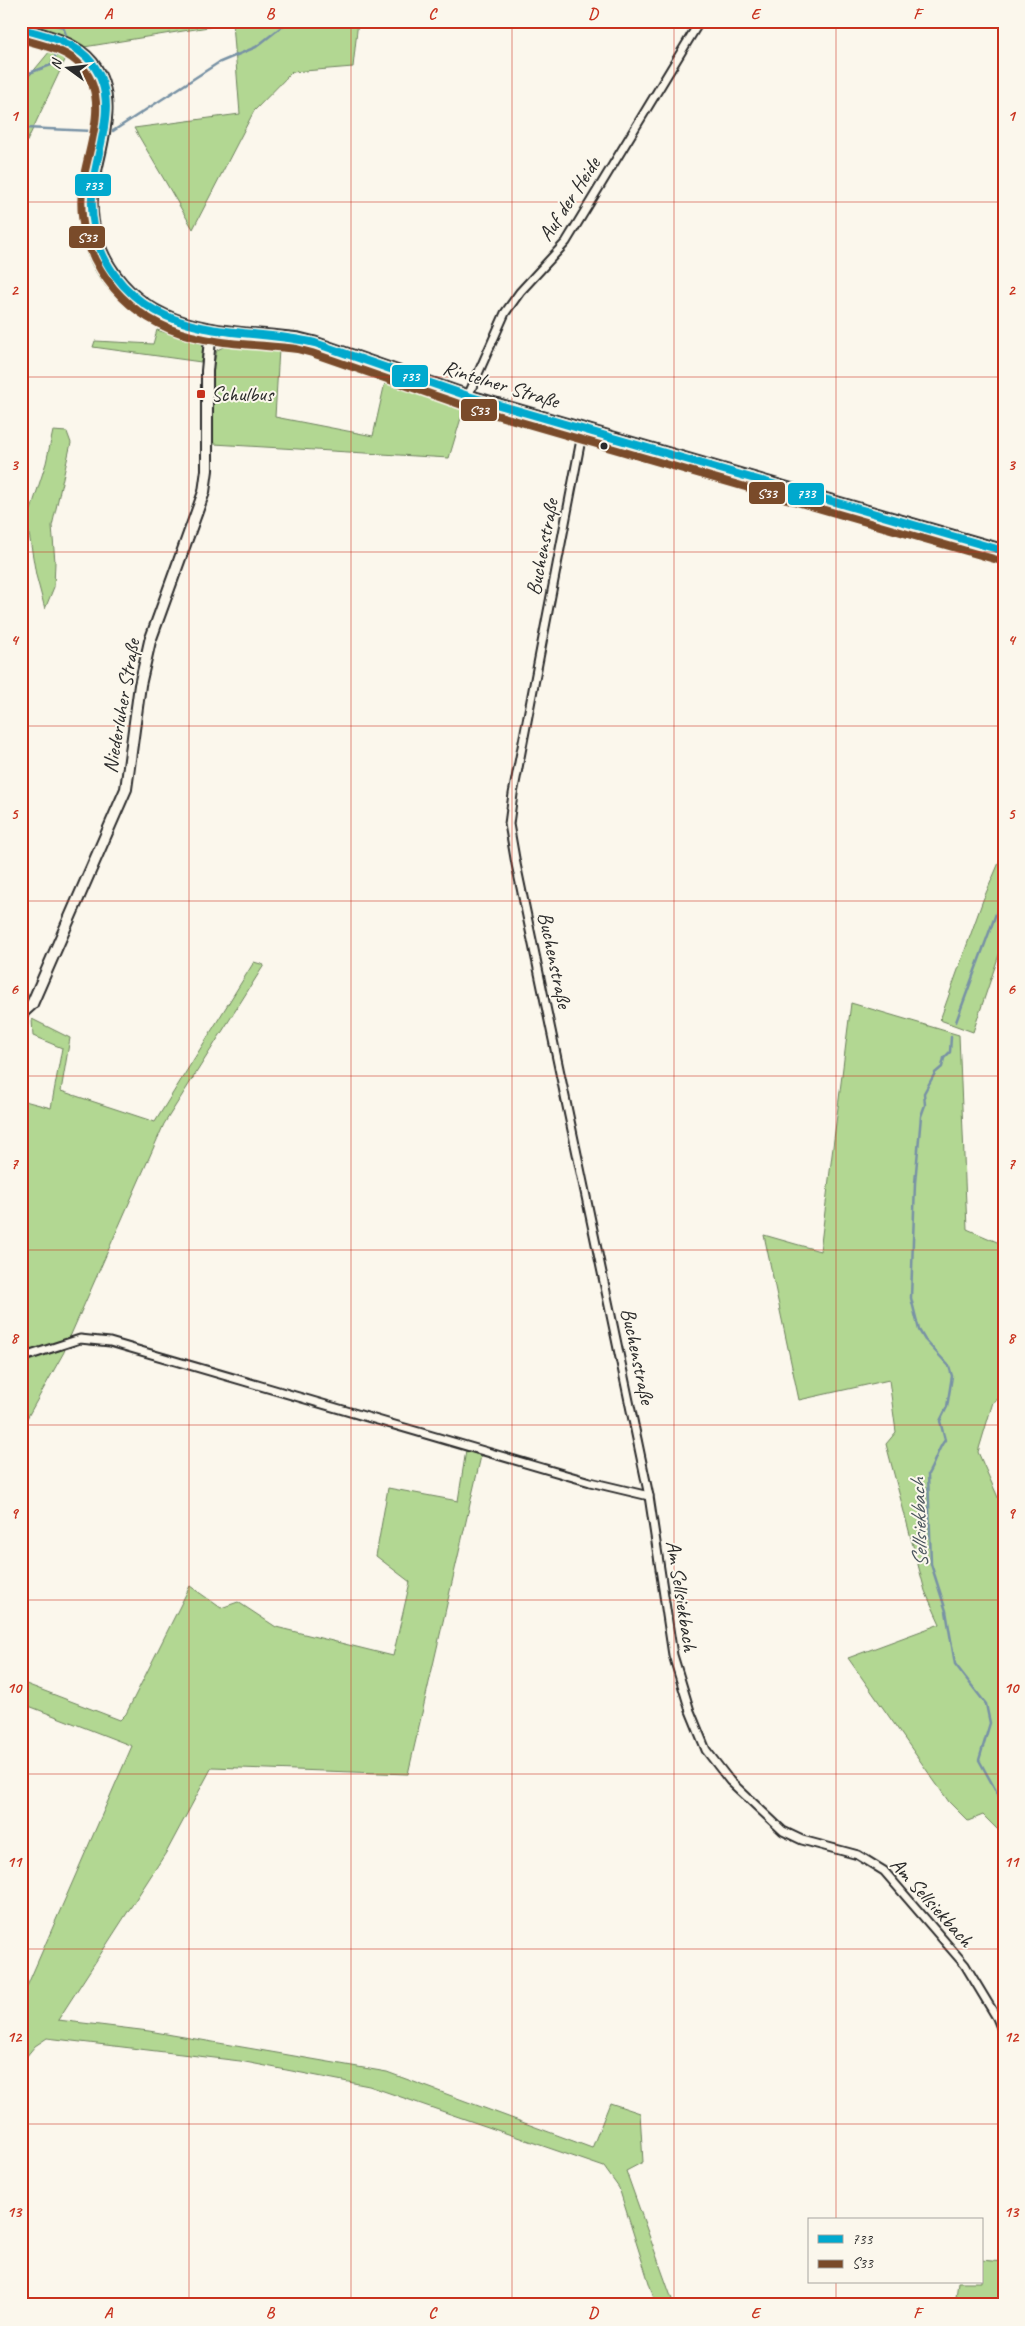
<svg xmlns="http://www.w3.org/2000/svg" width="1025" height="2326" font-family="Caveat,sans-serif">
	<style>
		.green { fill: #b2d792; stroke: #6e815e }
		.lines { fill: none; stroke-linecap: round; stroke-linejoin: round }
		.stream { stroke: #7892a5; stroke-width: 2.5 }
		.street-casing { stroke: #2b2b2b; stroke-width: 11 }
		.secondary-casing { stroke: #2b2b2b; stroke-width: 14 }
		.primary-casing { stroke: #2b2b2b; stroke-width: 15 }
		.street { stroke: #fbf7ec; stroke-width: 7 }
		.secondary { stroke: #fbf7ec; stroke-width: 10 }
		.primary { stroke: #fbf7ec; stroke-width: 11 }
		.bus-1-casing { stroke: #fbf7ec; stroke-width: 11 }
		.bus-2-casing { stroke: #fbf7ec; stroke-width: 11 }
		.bus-1 { stroke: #00a9ce; stroke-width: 8 }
		.bus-2 { stroke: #7a4b2a; stroke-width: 8 }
		.grid { fill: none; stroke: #c8321e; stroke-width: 1; stroke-opacity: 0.55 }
		.poi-dot { fill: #c8321e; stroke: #fbf7ec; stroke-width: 2 }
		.bus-dot { fill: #2b2b2b; stroke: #fbf7ec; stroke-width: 2 }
		.labels { text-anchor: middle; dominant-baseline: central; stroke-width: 4; stroke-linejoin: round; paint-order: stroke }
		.street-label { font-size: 21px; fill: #2b2b2b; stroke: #fbf7ec }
		.poi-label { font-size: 21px; fill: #2b2b2b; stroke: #fbf7ec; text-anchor: start }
		.water-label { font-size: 22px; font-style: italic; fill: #4b565e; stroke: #fbf7ec }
		.line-badge { stroke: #fbf7ec; stroke-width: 2 }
		.badge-label { font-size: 14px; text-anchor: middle; font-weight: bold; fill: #fff }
		.neatline { fill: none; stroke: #c8321e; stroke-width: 2 }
		.grid-label { font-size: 16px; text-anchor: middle; font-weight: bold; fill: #c8321e }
	</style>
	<rect width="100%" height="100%" fill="#fbf7ec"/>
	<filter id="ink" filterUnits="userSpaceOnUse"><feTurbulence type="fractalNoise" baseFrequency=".02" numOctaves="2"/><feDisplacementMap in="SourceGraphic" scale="10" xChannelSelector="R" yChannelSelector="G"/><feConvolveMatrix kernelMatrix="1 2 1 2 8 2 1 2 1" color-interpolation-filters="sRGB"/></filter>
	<g filter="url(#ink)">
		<!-- green -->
		<g class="green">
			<path d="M21,21H358L353,67L292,72L254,111L193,229L134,128L240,114L233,23L84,47L67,38L21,25Z"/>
			<path d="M50,51L66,58L21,154V86Z"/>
			<path d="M83,202C92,266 107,294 166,322C178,328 192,328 200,339C184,334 165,330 149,322C116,306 84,267 81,229C80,221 82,211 83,202Z"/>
			<path d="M157,330L203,344L201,362L93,347L95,341L153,344Z"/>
			<path d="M232,343L279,349L275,417L373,436L386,378L402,389L464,408L449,458L214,444L213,439L210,438L209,386L217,350Z"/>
			<path d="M53,431L67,432L71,443L52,526L55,562L54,587L45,609L36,575L27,522L46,463Z"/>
			<path d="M1004,851V940L973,1032L940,1020L983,900Z"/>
			<path d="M254,962L264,965L164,1124L69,1339L21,1355V1100L51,1108L62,1048L33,1036L32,1019L70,1038L61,1091L155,1122Z"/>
			<path d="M851,1003L959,1035L967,1229L1004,1245V1396L993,1402L978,1452L1004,1511V1836L983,1815L968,1821L949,1802L848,1658L940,1624L925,1591L886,1444L896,1432L889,1380L799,1400L764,1235L820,1251Z"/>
			<path d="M65,1349L64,1352L21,1429V1362Z"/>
			<path d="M466,1450L481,1456L408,1774L212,1767L167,1851L58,2020L149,2031L387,2072L592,2148L610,2103L640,2113L643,2162L626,2171L674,2305H656L619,2188L604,2167L369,2086L240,2061L47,2038L35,2046L21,2063V2000L132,1746L21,1703V1682L120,1720L126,1714L190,1586L221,1608L238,1602L276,1627L393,1656L410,1582L376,1556L388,1488L458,1501Z"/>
			<path d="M981,2260L1004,2262V2305H955L958,2282H981Z"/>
		</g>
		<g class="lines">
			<!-- stream -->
			<g class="stream">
				<path d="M39,21L63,27L66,35L64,39"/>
				<path d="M21,76L51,65L61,44"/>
				<path d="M113,131L218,63L256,47L289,21"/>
				<path d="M21,133L25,128L93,131"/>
				<path d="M956,1022L1004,892"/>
				<path d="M951,1037L950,1052L944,1058L942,1067L935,1073L924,1093L925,1105L921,1116L915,1183L911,1298L919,1330L925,1340L949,1366L952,1376L947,1407L940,1421L945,1440C937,1450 935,1463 928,1474L931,1564L946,1611L955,1664L986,1704L990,1723L979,1760L1000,1798L1004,1801"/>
			</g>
			<defs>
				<g id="street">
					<path d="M468,396L505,313L520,292L566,242L700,21"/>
					<path d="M583,429L513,794L509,824L516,864L649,1496L673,1655L690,1711L706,1750L730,1781L783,1831L802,1840L858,1855L884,1871L965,1965L997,2018L1004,2035"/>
					<path d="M21,1358L80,1339L110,1342L590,1482L649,1496"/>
				</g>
				<path id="secondary" d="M21,1014L32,1004L126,789L140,685L150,641L204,492L207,470V371L211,329"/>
				<path id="primary" d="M21,29C45,35 76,43 92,63C119,99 100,144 93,183C83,245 119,299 175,320C212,334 260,334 299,339L315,343L468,396L1004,551"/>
			</defs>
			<!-- street casing -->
			<use href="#street" class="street-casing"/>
			<!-- secondary casing -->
			<use href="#secondary" class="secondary-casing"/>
			<!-- primary casing -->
			<use href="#primary" class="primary-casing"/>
			<!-- street -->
			<use href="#street" class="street"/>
			<!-- secondary -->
			<use href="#secondary" class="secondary"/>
			<!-- primary -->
			<use href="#primary" class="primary"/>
			<defs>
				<path id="bus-1" d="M21,29C45,35 76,42 92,63C120,100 98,144 93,184C89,215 95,248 114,274C125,289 139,302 156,311C206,338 262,330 315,343L468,396L1004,551"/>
				<path id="bus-2" d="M21,39C42,45 68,50 82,67C110,99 89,145 83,181C73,246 111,304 170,329C209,345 256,344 297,349L312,353L465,406L1001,561"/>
			</defs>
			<!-- bus-1 casing -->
			<use href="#bus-1" class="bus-1-casing"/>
			<!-- bus-2 casing -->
			<use href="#bus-2" class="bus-2-casing"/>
			<!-- bus-1 -->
			<use href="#bus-1" class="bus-1"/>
			<!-- bus-2 -->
			<use href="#bus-2" class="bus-2"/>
		</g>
	</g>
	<!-- grid -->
	<path class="grid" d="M189,21V2305M351,21V2305M512,21V2305M674,21V2305M836,21V2220M21,202H1004M21,377H1004M21,552H1004M21,726H1004M21,901H1004M21,1076H1004M21,1250H1004M21,1425H1004M21,1600H1004M21,1774H1004M21,1949H1004M21,2124H1004M836,2282V2305"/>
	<!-- markers -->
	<rect class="poi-dot" x="196" y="389" width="10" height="10" rx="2.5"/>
	<circle class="bus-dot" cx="604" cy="446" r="4.5"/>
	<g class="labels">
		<!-- street labels -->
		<g class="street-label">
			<text transform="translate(569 199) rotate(-57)">Auf der Heide</text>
			<text transform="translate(501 384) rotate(17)">Rintelner Straße</text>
			<text transform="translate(542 547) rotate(-79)">Buchenstraße</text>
			<text transform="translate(121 706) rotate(-80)">Niederluher Straße</text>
			<text transform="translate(555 960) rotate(78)">Buchenstraße</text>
			<text transform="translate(638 1356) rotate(78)">Buchenstraße</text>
			<text transform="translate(682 1596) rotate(81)">Am Sellsiekbach</text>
			<text transform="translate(932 1902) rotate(48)">Am Sellsiekbach</text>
		</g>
		<!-- poi labels -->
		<g class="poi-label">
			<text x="211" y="394">Schulbus</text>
		</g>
		<!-- water labels -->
		<g class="water-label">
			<text transform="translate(919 1523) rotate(-92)">Sellsiekbach</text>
		</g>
	</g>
	<g class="line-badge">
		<rect x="74" y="173" width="38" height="24" rx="5" fill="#00a9ce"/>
		<rect x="68" y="225" width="38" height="24" rx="5" fill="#7a4b2a"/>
		<rect x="391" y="364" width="38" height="24" rx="5" fill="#00a9ce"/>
		<rect x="460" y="398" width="38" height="24" rx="5" fill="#7a4b2a"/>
		<rect x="748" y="481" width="38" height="24" rx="5" fill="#7a4b2a"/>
		<rect x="787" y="482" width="38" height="24" rx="5" fill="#00a9ce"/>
	</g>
	<g class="badge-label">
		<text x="93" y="190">733</text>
		<text x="87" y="242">S33</text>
		<text x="410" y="381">733</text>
		<text x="479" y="415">S33</text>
		<text x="767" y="498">S33</text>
		<text x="806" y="498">733</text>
	</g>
	<!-- margin -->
	<rect width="1025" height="2326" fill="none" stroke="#fbf7ec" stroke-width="55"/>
	<!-- legend -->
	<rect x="808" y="2218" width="175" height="65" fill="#fbf7ec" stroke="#a8a59f"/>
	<rect x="818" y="2235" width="25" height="8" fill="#00a9ce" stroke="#a8a59f"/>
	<text x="852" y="2244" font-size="15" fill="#2b2b2b">733</text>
	<rect x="818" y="2260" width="25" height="8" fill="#7a4b2a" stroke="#a8a59f"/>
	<text x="852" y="2268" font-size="15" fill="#2b2b2b">S33</text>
	<!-- north arrow -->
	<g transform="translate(68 68) rotate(285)" stroke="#fbf7ec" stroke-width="4" paint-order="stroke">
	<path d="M0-4L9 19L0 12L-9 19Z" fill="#2b2b2b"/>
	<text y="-8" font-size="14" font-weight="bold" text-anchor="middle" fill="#2b2b2b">N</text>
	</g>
	<rect x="28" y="28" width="970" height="2270" class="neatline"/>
	<g class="grid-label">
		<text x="108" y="19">A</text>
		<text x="270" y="19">B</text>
		<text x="432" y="19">C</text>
		<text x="593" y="19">D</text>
		<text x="755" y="19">E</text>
		<text x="917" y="19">F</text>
		<text x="14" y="121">1</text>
		<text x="1011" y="121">1</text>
		<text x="14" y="295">2</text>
		<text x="1011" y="295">2</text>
		<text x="14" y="470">3</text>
		<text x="1011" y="470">3</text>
		<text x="14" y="645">4</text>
		<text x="1011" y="645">4</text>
		<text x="14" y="819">5</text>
		<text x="1011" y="819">5</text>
		<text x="14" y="994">6</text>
		<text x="1011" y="994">6</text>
		<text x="14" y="1169">7</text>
		<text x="1011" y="1169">7</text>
		<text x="14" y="1343">8</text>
		<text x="1011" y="1343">8</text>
		<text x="14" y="1518">9</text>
		<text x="1011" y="1518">9</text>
		<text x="14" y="1693">10</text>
		<text x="1011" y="1693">10</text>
		<text x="14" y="1867">11</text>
		<text x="1011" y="1867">11</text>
		<text x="14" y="2042">12</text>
		<text x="1011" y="2042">12</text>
		<text x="14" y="2217">13</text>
		<text x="1011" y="2217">13</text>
		<text x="108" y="2318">A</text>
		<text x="270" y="2318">B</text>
		<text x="432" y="2318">C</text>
		<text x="593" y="2318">D</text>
		<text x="755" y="2318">E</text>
		<text x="917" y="2318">F</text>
	</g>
</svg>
